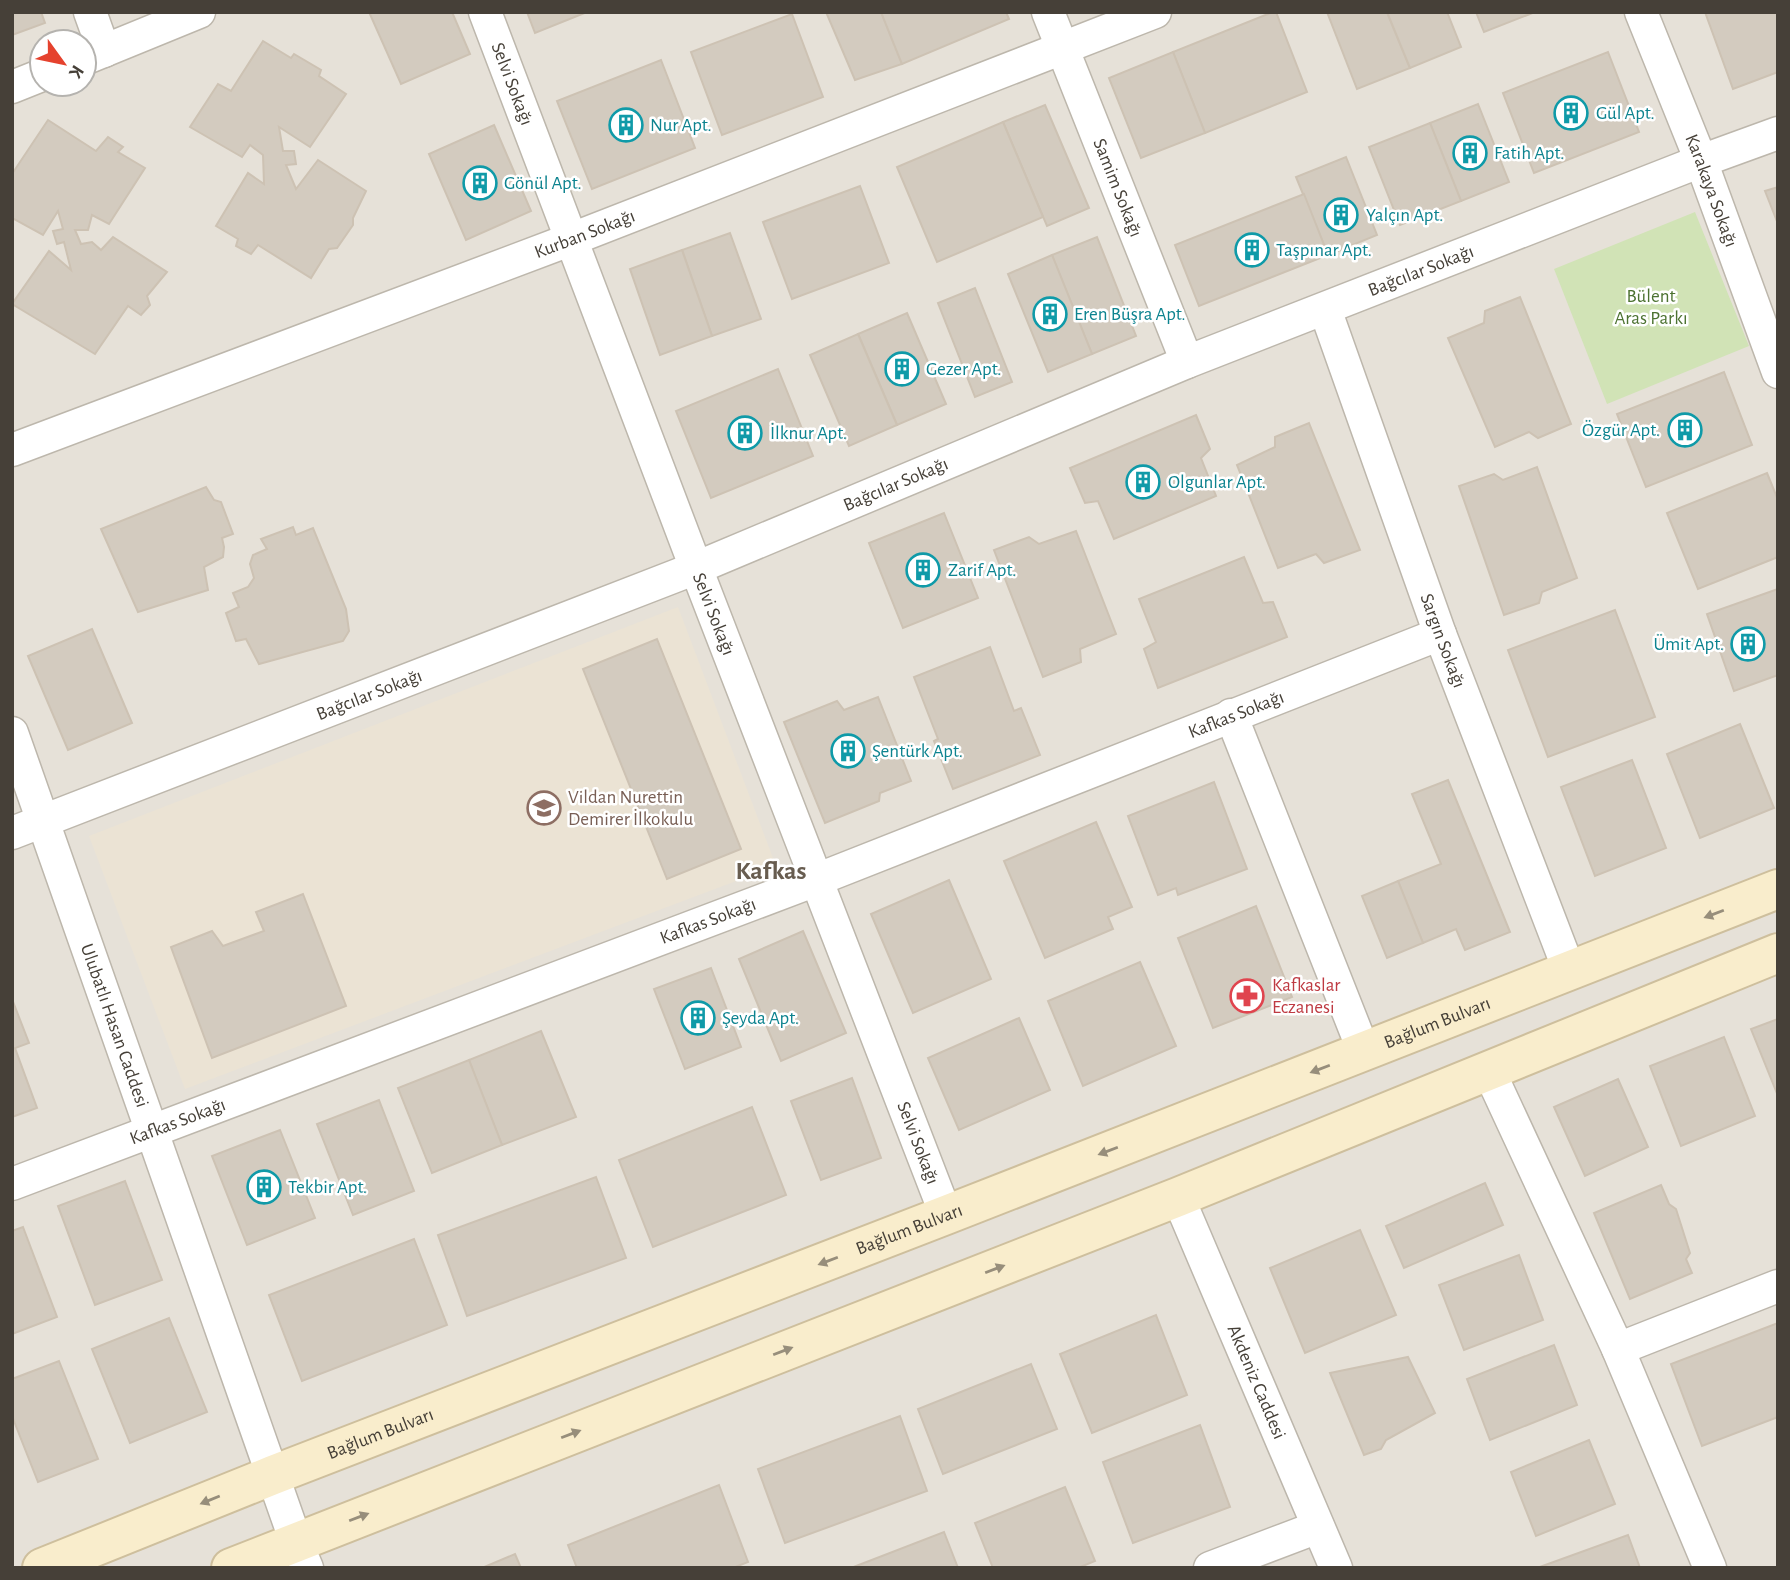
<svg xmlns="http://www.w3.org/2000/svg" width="1790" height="1580" font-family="'Alegreya Sans',sans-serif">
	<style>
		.residential { fill: #e6e1d8; fill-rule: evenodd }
		.education { fill: #ebe3d4 }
		.green { fill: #d1e3b6 }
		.building { fill: #d3cbbf; stroke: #cdc2b3; stroke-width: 2 }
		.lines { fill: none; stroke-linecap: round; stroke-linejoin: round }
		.street-casing { stroke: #bdb7ac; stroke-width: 35 }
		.secondary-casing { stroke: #cebf9d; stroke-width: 42 }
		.street { stroke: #fff; stroke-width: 32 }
		.secondary { stroke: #f9edcc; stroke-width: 38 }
		.oneway { fill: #978e7b }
		.labels { text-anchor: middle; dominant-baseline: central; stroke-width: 5; stroke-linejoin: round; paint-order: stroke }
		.street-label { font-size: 19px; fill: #464038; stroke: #fff }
		.culture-label { font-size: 19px; fill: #0d838f; stroke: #fff; text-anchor: start }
		.park-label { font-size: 19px; fill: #4c7231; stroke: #fff }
		.education-label { font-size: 19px; fill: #785e54; stroke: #fff; text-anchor: start }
		.health-label { font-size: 19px; fill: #be3a42; stroke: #fff; text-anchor: start }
		.district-label { font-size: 26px; font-weight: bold; fill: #685d50; stroke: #fff }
	</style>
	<rect width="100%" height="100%" fill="#f3efe9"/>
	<!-- residential -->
	<path class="residential" d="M12,12H1778V1568H12ZM42,42H84V84H42Z"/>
	<!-- education -->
	<path class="education" d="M678,607L776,866L185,1089L89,836Z"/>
	<!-- green -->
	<path class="green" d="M1695,212L1749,346L1607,404L1554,269Z"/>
	<!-- building -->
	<g class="building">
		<path d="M12,12H41L45,23L12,35Z"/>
		<path d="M369,12H452L470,54L401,84Z"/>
		<path d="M527,12H587L535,33Z"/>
		<path d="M826,12H881L902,64L855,80Z"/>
		<path d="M881,12H1006L1009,19L902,64Z"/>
		<path d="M1273,12H1276L1307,92L1205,133L1173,52Z"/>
		<path d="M1327,12H1387L1410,68L1357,89Z"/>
		<path d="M1387,12H1447L1461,47L1410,68Z"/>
		<path d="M1476,12H1535L1484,32Z"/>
		<path d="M1705,12H1778V72L1733,89Z"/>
		<path d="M792,14L823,97L722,135L691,52Z"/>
		<path d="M263,41L291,58L294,54L321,70L319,76L346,94L310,147L279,127L283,151H294L296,164L286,165L296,189L318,160L366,191L353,218V225L337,248L329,249L311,278L258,245L251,254L236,246L238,239L216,226L248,173L264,184L263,155L250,145L242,157L190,127L218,84L231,91Z"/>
		<path d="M1173,52L1205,133L1141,158L1109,78Z"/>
		<path d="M1608,52L1639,132L1534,173L1503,93Z"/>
		<path d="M661,60L695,148L592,189L557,101Z"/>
		<path d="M1478,104L1509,182L1461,201L1430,123Z"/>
		<path d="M1045,105L1089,208L1047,226L1003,122Z"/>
		<path d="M48,120L96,151L108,137L123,147L118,152L145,168L109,224L92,215L88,230H75L81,244L92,242L101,250L113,237L167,272L147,296L150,305L141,315L128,306L95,354L12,304L49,251L71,270L64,242L57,244L53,231L63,229L58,211L43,235L12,218V174Z"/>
		<path d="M1003,122L1043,217L937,262L897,167Z"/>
		<path d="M1430,123L1461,201L1400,225L1369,147Z"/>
		<path d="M494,125L531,211L466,240L429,154Z"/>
		<path d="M1346,157L1377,235L1328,255L1296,177Z"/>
		<path d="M860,186L889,263L792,299L763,222Z"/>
		<path d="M1778,187V224L1765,191Z"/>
		<path d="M1304,194L1328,255L1199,306L1175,245Z"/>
		<path d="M730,233L761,319L712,336L682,250Z"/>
		<path d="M1097,237L1136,336L1092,354L1052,255Z"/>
		<path d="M682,250L712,336L660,355L630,269Z"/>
		<path d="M1052,255L1092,354L1048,372L1008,274Z"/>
		<path d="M975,288L1012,382L975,397L938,303Z"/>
		<path d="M1520,297L1571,424L1538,438L1529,432L1495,447L1448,338L1484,323L1485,311Z"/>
		<path d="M907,313L946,404L897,425L858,334Z"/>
		<path d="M858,334L897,425L849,446L810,355Z"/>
		<path d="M778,369L813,456L711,498L676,411Z"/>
		<path d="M1724,372L1752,445L1646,487L1617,414Z"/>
		<path d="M1196,415L1210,449L1201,458L1216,496L1114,539L1098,501L1085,503L1070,468Z"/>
		<path d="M1309,423L1360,550L1324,563L1316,554L1278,568L1237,465L1275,447V437Z"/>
		<path d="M1537,467L1577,578L1542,592L1539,603L1504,615L1459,486L1494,474L1503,480Z"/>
		<path d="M1767,473L1778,500V557L1698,589L1667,513Z"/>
		<path d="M206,487L214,500L221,502L233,534L222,538L224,547L223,557L204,567L208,590L138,612L101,529Z"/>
		<path d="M944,513L978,598L903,628L869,543Z"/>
		<path d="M293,527L296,535L313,528L346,609L349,631L343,641L259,664L246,639L236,641L226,613L239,607L233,593L248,587L254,578L250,564L253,555L267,549L261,539Z"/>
		<path d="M1076,531L1116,634L1080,649L1081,662L1043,677L994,550L1029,537L1039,544Z"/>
		<path d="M1244,557L1263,603L1273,602L1287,637L1158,688L1144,649L1156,642L1139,599Z"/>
		<path d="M1778,589V675L1734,691L1707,614Z"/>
		<path d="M1615,610L1655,717L1548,757L1508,650Z"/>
		<path d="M92,629L132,723L68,750L28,656Z"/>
		<path d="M657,639L741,849L667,879L583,669Z"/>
		<path d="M990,647L1014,711L1021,708L1040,755L953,789L934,741L938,739L914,677Z"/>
		<path d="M878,697L911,781L880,793L879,801L825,823L784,722L837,701L844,710Z"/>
		<path d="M1740,724L1774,808L1700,838L1667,754Z"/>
		<path d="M1632,760L1666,848L1595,876L1561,787Z"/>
		<path d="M1448,780L1510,932L1465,950L1456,929L1423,943L1398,881L1441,864L1412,794Z"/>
		<path d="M1214,782L1247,869L1178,895L1176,888L1158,895L1128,816Z"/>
		<path d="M1096,822L1132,907L1108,917L1113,929L1045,958L1004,861Z"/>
		<path d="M949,880L991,979L913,1013L871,914Z"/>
		<path d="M1398,881L1423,943L1387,958L1362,896Z"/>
		<path d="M303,894L346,1006L212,1058L171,947L212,931L223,946L264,931L256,912Z"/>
		<path d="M1256,906L1292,997L1213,1028L1178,938Z"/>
		<path d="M803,931L846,1033L781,1061L739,959Z"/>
		<path d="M1140,962L1176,1046L1083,1086L1048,1001Z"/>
		<path d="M711,968L741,1047L685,1069L654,989Z"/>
		<path d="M12,999L29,1043L15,1048L37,1108L12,1117Z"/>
		<path d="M1019,1018L1050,1090L959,1130L928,1058Z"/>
		<path d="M1778,1019V1096L1751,1029Z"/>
		<path d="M541,1031L576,1117L502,1145L469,1060Z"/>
		<path d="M1724,1037L1755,1116L1681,1146L1650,1066Z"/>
		<path d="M469,1060L502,1145L432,1173L398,1088Z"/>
		<path d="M852,1078L881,1158L821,1180L791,1101Z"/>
		<path d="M1618,1079L1648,1147L1585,1176L1554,1107Z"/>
		<path d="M379,1100L414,1191L353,1215L317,1124Z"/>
		<path d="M752,1107L786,1195L653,1247L619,1160Z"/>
		<path d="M280,1130L315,1218L247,1245L212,1156Z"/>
		<path d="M596,1177L626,1258L467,1316L438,1235Z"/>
		<path d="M125,1181L162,1280L95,1305L58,1206Z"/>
		<path d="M1485,1183L1503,1225L1404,1268L1386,1226Z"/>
		<path d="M1661,1185L1669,1204L1676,1209L1690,1253L1686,1259L1692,1273L1630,1299L1594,1213Z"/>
		<path d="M23,1227L57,1317L12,1334V1231Z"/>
		<path d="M1360,1230L1396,1315L1305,1353L1270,1268Z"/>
		<path d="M414,1239L447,1325L302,1381L269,1295Z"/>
		<path d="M1519,1255L1543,1320L1464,1350L1439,1285Z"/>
		<path d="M1156,1315L1187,1395L1092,1433L1060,1354Z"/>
		<path d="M169,1318L207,1412L130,1443L92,1349Z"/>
		<path d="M1778,1323V1417L1702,1446L1671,1364Z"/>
		<path d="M1554,1345L1577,1405L1490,1440L1467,1379Z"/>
		<path d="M1408,1357L1435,1413L1386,1440L1381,1449L1364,1455L1330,1373Z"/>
		<path d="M59,1361L98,1459L38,1482L12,1416V1379Z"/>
		<path d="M1031,1364L1057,1429L943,1474L918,1409Z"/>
		<path d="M900,1416L927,1491L785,1543L758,1469Z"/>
		<path d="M1200,1425L1230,1507L1133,1543L1103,1462Z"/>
		<path d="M1589,1440L1615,1504L1536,1536L1511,1472Z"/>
		<path d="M719,1485L748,1562L733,1568H577L568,1545Z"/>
		<path d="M1065,1487L1095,1561L1078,1568H993L975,1523Z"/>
		<path d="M944,1532L958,1568H851Z"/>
		<path d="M1628,1535L1640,1568H1537Z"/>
		<path d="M515,1554L521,1568H482Z"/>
	</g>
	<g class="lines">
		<defs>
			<g id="street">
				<path d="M90,12L104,51"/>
				<path id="s1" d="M485,12L696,568L946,1215"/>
				<path id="s2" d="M1048,12L1187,362"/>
				<path id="s3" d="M1641,12L1701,161L1778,372"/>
				<path d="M84,59L199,12"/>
				<path d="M12,87L42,75"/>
				<path id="s4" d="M1325,309L1440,634L1569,970"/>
				<path id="s5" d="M12,450L572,239L1155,12"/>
				<path d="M1231,715L1364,1052"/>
				<path id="s6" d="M12,733L296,1542L307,1568"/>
				<path id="s7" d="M12,833L696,568L1187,362L1701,161L1778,133"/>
				<path d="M1489,1071L1618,1349L1710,1568"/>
				<path id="s8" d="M12,1184L816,880L1440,634"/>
				<path id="s9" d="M1178,1197L1336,1568"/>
				<path d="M1618,1349L1778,1286"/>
				<path d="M1210,1568L1318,1527"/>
			</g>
			<g id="secondary">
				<path id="s10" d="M42,1568L273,1475L946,1215L1778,889"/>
				<path d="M231,1568L1178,1197L1778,953"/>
			</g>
		</defs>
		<!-- street casing -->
		<use href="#street" class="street-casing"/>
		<!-- secondary casing -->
		<use href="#secondary" class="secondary-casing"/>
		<!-- street -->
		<use href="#street" class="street"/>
		<!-- secondary -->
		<use href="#secondary" class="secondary"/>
	</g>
	<!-- one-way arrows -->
	<defs><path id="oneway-solid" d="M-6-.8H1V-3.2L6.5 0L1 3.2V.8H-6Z" transform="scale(1.75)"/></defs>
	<g class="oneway">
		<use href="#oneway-solid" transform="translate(1714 914) rotate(159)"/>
		<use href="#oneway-solid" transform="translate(1320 1069) rotate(159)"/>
		<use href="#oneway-solid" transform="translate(1108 1151) rotate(159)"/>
		<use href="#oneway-solid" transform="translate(828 1261) rotate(159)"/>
		<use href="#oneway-solid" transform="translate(995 1269) rotate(-21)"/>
		<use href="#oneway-solid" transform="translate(783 1351) rotate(-21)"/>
		<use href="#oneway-solid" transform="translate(571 1434) rotate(-21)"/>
		<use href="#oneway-solid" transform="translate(210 1500) rotate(158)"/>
		<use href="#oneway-solid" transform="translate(359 1517) rotate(-21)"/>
	</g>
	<!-- icons -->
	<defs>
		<symbol id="building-ring" viewBox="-11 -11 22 22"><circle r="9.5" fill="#fff" stroke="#0f9aa8" stroke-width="1.5"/><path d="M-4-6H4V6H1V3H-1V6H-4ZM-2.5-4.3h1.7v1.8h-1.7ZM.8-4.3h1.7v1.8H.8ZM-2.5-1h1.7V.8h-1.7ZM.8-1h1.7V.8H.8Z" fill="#0f9aa8"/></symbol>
		<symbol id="school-ring" viewBox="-11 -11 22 22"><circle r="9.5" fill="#fff" stroke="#8d6e63" stroke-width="1.5"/><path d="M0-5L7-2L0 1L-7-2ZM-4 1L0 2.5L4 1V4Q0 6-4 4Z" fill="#8d6e63"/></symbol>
		<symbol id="pharmacy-ring" viewBox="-11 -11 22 22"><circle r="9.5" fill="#fff" stroke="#e0444e" stroke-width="1.5"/><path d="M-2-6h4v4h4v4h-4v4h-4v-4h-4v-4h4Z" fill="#e0444e"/></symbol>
	</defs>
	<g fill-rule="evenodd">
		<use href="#building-ring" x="1552" y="94" width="38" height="38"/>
		<use href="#building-ring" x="607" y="106" width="38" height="38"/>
		<use href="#building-ring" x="1451" y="134" width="38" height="38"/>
		<use href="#building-ring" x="461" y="164" width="38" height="38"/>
		<use href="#building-ring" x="1322" y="196" width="38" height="38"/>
		<use href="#building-ring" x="1233" y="231" width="38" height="38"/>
		<use href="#building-ring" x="1031" y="295" width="38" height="38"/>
		<use href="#building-ring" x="883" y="350" width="38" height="38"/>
		<use href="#building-ring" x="1666" y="411" width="38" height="38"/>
		<use href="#building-ring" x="726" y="414" width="38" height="38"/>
		<use href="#building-ring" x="1124" y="463" width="38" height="38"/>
		<use href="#building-ring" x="904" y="551" width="38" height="38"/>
		<use href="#building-ring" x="1729" y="625" width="38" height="38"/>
		<use href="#building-ring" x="829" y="732" width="38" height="38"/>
		<use href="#school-ring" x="525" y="789" width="38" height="38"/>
		<use href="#pharmacy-ring" x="1228" y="977" width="38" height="38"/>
		<use href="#building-ring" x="679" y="999" width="38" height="38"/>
		<use href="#building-ring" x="245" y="1168" width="38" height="38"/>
	</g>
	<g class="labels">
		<!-- street labels -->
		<g class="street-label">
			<text stroke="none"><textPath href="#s1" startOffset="77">Selvi Sokağı</textPath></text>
			<text stroke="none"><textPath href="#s2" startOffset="189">Samim Sokağı</textPath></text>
			<text stroke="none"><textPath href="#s3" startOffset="192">Karakaya Sokağı</textPath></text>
			<text stroke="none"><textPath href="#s5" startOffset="612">Kurban Sokağı</textPath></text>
			<text stroke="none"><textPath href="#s7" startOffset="1517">Bağcılar Sokağı</textPath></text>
			<text stroke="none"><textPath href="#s7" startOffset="950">Bağcılar Sokağı</textPath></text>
			<text stroke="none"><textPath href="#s1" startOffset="644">Selvi Sokağı</textPath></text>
			<text stroke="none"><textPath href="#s4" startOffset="352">Sargın Sokağı</textPath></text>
			<text stroke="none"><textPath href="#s7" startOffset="383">Bağcılar Sokağı</textPath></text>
			<text stroke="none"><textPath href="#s8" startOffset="1311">Kafkas Sokağı</textPath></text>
			<text stroke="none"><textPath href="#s8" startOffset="744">Kafkas Sokağı</textPath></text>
			<text stroke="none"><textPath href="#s10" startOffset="1498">Bağlum Bulvarı</textPath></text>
			<text stroke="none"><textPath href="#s6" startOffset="310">Ulubatlı Hasan Caddesi</textPath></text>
			<text stroke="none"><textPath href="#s8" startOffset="177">Kafkas Sokağı</textPath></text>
			<text stroke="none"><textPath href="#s1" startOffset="1211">Selvi Sokağı</textPath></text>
			<text stroke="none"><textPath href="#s10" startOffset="931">Bağlum Bulvarı</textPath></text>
			<text stroke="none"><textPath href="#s9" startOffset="201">Akdeniz Caddesi</textPath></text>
			<text stroke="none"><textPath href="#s10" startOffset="364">Bağlum Bulvarı</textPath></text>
		</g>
		<!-- culture labels -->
		<g class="culture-label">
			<text x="1596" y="113">Gül Apt.</text>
			<text x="650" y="125">Nur Apt.</text>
			<text x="1494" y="153">Fatih Apt.</text>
			<text x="504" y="183">Gönül Apt.</text>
			<text x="1366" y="215">Yalçın Apt.</text>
			<text x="1276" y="250">Taşpınar Apt.</text>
			<text x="1074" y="314">Eren Büşra Apt.</text>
			<text x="926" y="369">Gezer Apt.</text>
			<text x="1660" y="430" text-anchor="end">Özgür Apt.</text>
			<text x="770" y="433">İlknur Apt.</text>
			<text x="1168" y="482">Olgunlar Apt.</text>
			<text x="948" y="570">Zarif Apt.</text>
			<text x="1724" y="644" text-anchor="end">Ümit Apt.</text>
			<text x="872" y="751">Şentürk Apt.</text>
			<text x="722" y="1018">Şeyda Apt.</text>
			<text x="288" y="1187">Tekbir Apt.</text>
		</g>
		<!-- park labels -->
		<g class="park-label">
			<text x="1651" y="296">Bülent<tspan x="1651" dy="22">Aras Parkı</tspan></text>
		</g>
		<!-- education labels -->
		<g class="education-label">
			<text x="568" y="797">Vildan Nurettin<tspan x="568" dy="22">Demirer İlkokulu</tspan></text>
		</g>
		<!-- health labels -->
		<g class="health-label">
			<text x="1272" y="985">Kafkaslar<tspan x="1272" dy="22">Eczanesi</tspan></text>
		</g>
		<!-- district labels -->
		<g class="district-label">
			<text x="771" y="871">Kafkas</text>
		</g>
	</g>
	<!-- border -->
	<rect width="1790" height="1580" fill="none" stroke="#464038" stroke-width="28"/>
	<!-- north arrow -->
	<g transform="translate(63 63) rotate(123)"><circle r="33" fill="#ffffff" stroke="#b5b3af" stroke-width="2"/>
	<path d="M0-5L12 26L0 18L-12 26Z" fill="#e5422e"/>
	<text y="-10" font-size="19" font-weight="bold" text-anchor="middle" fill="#464038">K</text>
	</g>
</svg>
